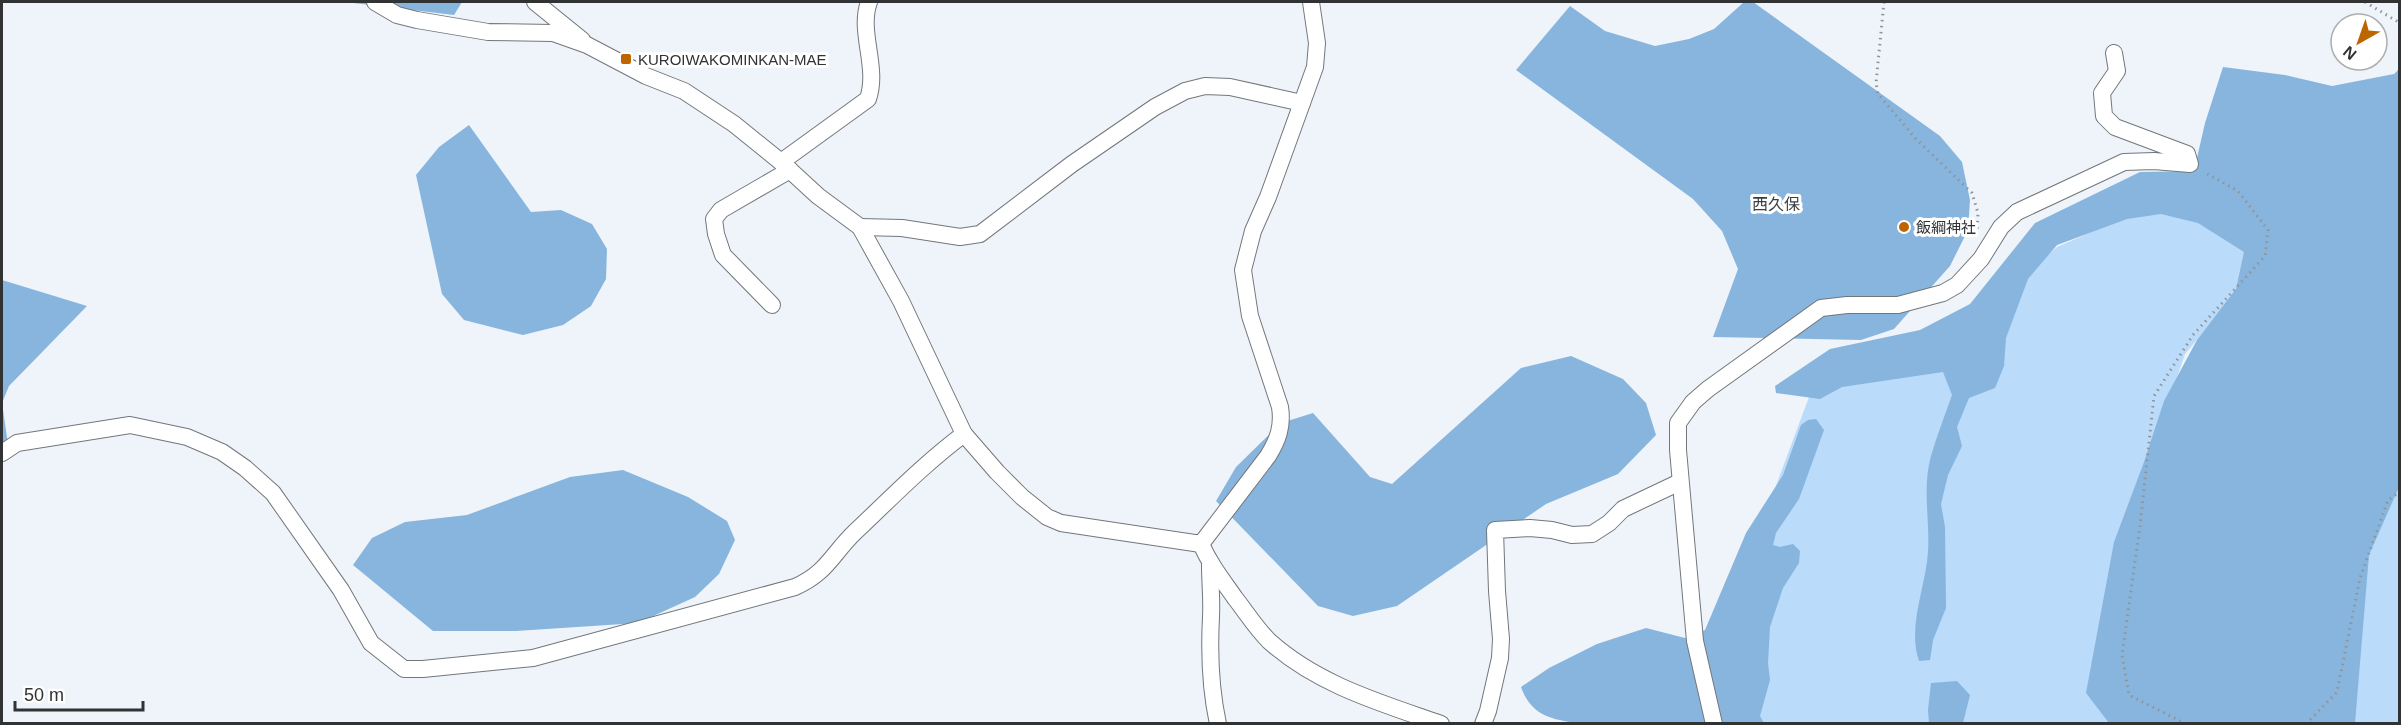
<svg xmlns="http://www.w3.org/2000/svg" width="2401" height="725" font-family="Arial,'Noto Sans JP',sans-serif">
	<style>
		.green { fill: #badbf9 }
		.forest { fill: #88b5dd }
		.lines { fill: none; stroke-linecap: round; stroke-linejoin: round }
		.minor-casing { stroke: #72777b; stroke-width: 18 }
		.path { stroke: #909498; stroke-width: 3; stroke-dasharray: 1.5 4.5; stroke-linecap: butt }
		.minor { stroke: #fff; stroke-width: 16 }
		.poi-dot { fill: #bd6600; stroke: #fff; stroke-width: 2 }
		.labels { text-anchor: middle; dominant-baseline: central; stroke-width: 6; stroke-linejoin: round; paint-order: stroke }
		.poi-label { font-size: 15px; fill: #303234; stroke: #fff; text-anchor: start }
		.neighbourhood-label { font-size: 16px; fill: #3b3f43; stroke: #fff }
	</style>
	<rect width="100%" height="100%" fill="#eef4f9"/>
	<!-- green -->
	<g class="green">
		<path d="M2147,208L2222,215L2256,249L2240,288L2185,354L2149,458L2135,723H1731L1714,652L1815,381L1950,340L2057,247Z"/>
		<path d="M2399,471V723L2331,724L2350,596Z"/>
	</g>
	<!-- forest -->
	<g class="forest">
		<path d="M345,2H462L454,15Z"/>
		<path d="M1744,2H1753L1940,136L1962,162L1970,200L1968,230L1950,266L1894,329L1861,340L1713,337L1738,269L1722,231L1693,199L1516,70L1570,6L1605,31L1655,46L1689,39L1714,29Z"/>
		<path d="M2223,67L2285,75L2332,86L2394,74L2399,69V487L2369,555L2355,723H2109L2086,693L2114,542L2144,462L2164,401L2197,340L2236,289L2244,252L2198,223L2161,214L2127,219L2057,245L2028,279L2006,338L2004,366L1995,388L1969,398L1957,427L1962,446L1948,475L1941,504L1945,527L1946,608L1933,640L1930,660L1919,661C1907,627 1926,586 1928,552C1930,519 1922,488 1931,456C1937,435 1945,415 1952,395L1943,372L1842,387L1820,399L1776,393L1775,386L1830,349L1920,330L1970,304L2035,223L2140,172L2194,171L2205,123Z"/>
		<path d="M469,125L531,212L561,210L592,224L607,249L606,279L591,306L563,325L523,335L464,320L442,294L416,175L439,147Z"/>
		<path d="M2,280L87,306L9,386L2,403L8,444L2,453Z"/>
		<path d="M1571,356L1623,379L1646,403L1656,435L1618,474L1546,504L1397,606L1353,616L1318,606L1216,501L1236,467L1281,423L1313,413L1370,477L1392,484L1521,368Z"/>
		<path d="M1816,419L1824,430L1799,499L1776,533L1773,545L1780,547L1793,544L1800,551L1799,563L1783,588L1770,627L1768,663L1770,680L1760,716L1764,723H1577C1550,719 1531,715 1521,687L1549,668L1597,644L1646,628L1685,638L1705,630L1746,533L1783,475L1801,425L1808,420Z"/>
		<path d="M623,470L688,497L727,521L735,540L719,574L695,597L638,623L516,631H433L353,565L372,538L405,522L467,515L570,477Z"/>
		<path d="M1957,681L1970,695L1963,723H1929L1928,710L1931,683Z"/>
	</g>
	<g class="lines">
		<defs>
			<g id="minor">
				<path d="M375,2L397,15L417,20L488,32L553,33L587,45L646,76L684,91L734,124L781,162L818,196L860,227L901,301L964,434L997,472L1022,497L1047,517L1061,523L1201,544L1268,456C1278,440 1283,426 1280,407L1250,316L1243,270L1253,231L1268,197L1315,67L1317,43L1311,2"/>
				<path d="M535,2L582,40"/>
				<path d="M781,162L868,99C879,67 858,32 869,2"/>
				<path d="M860,227L902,228L960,237L980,234L1072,164L1155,107L1185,91L1205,86L1230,87L1302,103"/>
				<path d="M772,305L723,255L716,234L714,219L721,210L790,170"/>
				<path d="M2,453L17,443L130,425L187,437L222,452L245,468L273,493L341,590L371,643L404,669H423L533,658L795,587C827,573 832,554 855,532C890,499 925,463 964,434"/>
				<path d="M1201,544C1211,566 1221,578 1235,598C1246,612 1256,628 1269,641C1318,685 1381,703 1441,724"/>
				<path d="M1210,565C1210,583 1212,600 1211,617C1209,654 1210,687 1218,724"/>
				<path d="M1483,724L1488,711L1500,658L1501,639L1497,591L1495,530L1530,528L1552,530L1572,535L1592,534L1609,523L1623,509L1680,482"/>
				<path d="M1714,724L1695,641L1678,450V423L1693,402L1708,389L1821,308L1847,305H1898L1943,293L1957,285L1981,259L2001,227L2017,212L2124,162L2154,161L2190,164L2187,154L2115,127L2104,116L2102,93L2117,71L2114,53"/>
			</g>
		</defs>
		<!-- minor casing -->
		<use href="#minor" class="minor-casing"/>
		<!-- path -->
		<g class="path">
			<path d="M1884,2L1876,83L1878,94L1916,139L1972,193L1978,213L1977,233"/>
			<path d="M2365,2L2400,23"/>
			<path d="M2186,724L2129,695L2122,655L2140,526L2154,396L2193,335L2265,256L2268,230L2238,191L2204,172"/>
			<path d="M2306,724L2337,692L2360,578L2388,500L2400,492"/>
		</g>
		<!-- minor -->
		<use href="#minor" class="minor"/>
	</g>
	<!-- markers -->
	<g class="poi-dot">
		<rect x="620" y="53" width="12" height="12" rx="3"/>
		<circle cx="1904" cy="227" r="6"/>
	</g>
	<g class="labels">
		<!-- poi labels -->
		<g class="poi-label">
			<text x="638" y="59">KUROIWAKOMINKAN-MAE</text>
			<text x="1916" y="227">飯綱神社</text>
		</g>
		<!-- neighbourhood labels -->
		<g class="neighbourhood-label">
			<text x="1776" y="204">西久保</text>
		</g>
	</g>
	<!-- border -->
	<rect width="2401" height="725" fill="none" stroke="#303234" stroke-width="6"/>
	<!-- north arrow -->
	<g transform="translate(2359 42) rotate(220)"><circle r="28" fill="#ffffff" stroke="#acadae" stroke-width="1.5"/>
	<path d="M0-4.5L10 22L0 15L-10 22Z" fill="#bd6600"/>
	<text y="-9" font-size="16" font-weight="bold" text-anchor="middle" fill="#303234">N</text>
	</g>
	<!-- scale -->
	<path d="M15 701v9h128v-9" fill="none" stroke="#303234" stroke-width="3"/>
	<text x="24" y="701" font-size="18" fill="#303234" stroke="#ffffff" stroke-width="4.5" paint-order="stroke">50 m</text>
</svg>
